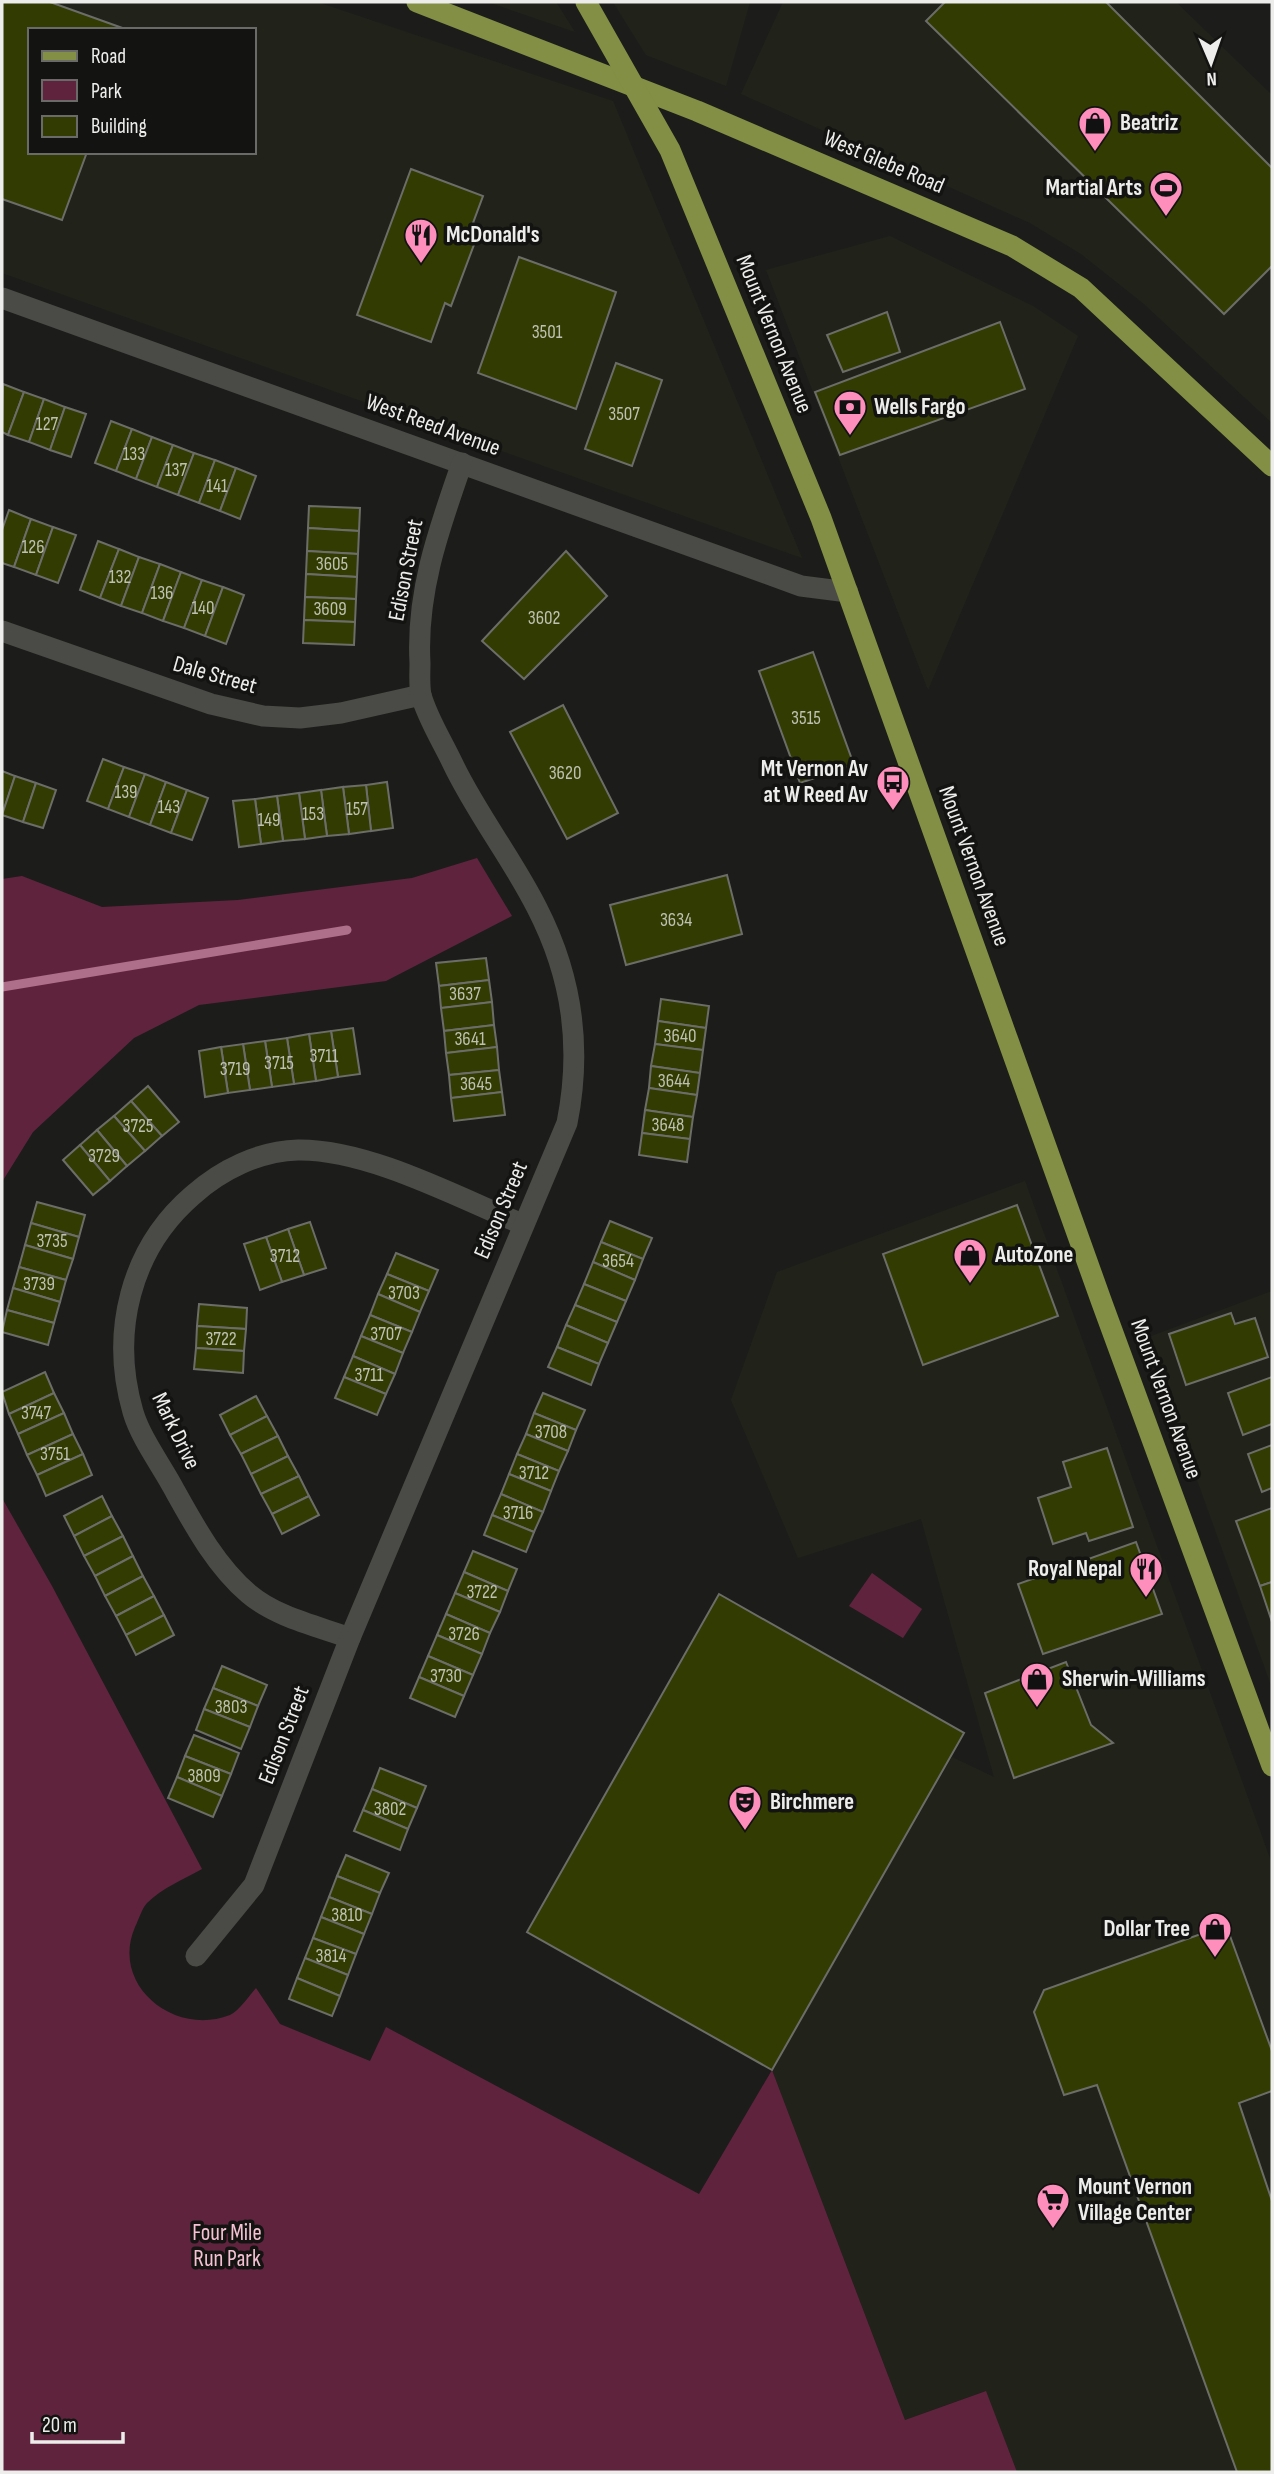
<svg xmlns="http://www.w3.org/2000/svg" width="1274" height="2474" font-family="'Sofia Sans Condensed',sans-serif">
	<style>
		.built { fill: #21231a; fill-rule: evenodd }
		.green { fill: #60233e }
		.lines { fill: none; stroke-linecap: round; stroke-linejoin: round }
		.stream { stroke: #ad6f89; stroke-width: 9 }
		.building { fill: #323b01; stroke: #6c6d69; stroke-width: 2 }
		.minor { stroke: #4a4b47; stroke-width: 21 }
		.major { stroke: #828f44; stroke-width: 21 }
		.labels { text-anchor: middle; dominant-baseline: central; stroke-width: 7; stroke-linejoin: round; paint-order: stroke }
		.number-label { font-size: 19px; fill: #bec1b1 }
		.poi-label { font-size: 23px; font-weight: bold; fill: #edeeec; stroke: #131411; text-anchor: start }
		.street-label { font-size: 23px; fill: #edeeec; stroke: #131411 }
		.park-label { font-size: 23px; fill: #f5c1d3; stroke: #131411 }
	</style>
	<rect width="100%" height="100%" fill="#1c1d1a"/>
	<!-- built -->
	<g class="built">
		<path d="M2,2H317L613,101L802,558L2,273ZM30,30H254V152H30Z"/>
		<path d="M488,2H556L575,32Z"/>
		<path d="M613,2H750L726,86L646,55Z"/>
		<path d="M783,2H1176L1272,95V423L1144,304L1081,254L1030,223L741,94Z"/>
		<path d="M890,236L1033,306L1078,336L928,690L766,270Z"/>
		<path d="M1025,1181L1272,1864V2472H1017L985,2391L905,2420L772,2070L952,1757L994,1777L921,1519L798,1558L731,1400L777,1272Z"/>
		<path d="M1272,1291V1688L1146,1338Z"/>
	</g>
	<!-- green -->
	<g class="green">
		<path d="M477,858L512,916L386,981L199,1005L134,1038L33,1132L2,1182V879L22,876L102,907L238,900L412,878Z"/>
		<path d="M2,1498L52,1586L202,1869C184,1879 162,1888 147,1903C142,1908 139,1919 135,1927C110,1985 174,2037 230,2015C239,2011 249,1996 256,1988L280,2024L370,2061L386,2027L699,2194L772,2070L905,2420L986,2391L1017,2472H2Z"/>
		<path d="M872,1573L922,1609L903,1638L849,1606Z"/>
	</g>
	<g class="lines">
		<!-- stream -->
		<path class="stream" d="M2,987L347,930"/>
	</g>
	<!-- building -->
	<g class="building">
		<path d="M2,2H50L128,30H30V152H87L62,220L2,199Z"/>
		<path d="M945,2H1106L1272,168V266L1224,314L926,21Z"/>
		<path d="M411,169L483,196L473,223L481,226L451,306L445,303L431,342L357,315Z"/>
		<path d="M519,257L616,292L576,409L478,373Z"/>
		<path d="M887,312L900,352L843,372L827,335Z"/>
		<path d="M1000,322L1025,389L840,455L815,392Z"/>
		<path d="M616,363L662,380L632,466L585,449Z"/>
		<path d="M3,384L24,392L8,435L2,432Z"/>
		<path d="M24,392L44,399L29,442L8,435Z"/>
		<path d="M44,399L65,407L50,450L29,442Z"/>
		<path d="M65,407L86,414L71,457L50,450Z"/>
		<path d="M111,421L132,429L116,471L95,463Z"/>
		<path d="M132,429L152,437L136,479L116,471Z"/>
		<path d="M152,437L173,445L157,487L136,479Z"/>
		<path d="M173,445L194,453L178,495L157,487Z"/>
		<path d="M194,453L215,460L199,503L178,495Z"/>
		<path d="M215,460L236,468L220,511L199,503Z"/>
		<path d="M236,468L256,476L240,519L220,511Z"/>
		<path d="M309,506L360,508L359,531L308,528Z"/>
		<path d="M9,510L31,519L14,567L2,563V530Z"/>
		<path d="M31,519L53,527L36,575L14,567Z"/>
		<path d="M53,527L76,535L58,583L36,575Z"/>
		<path d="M308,528L359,531L358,554L307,551Z"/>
		<path d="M98,541L119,549L100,598L80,590Z"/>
		<path d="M119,549L139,557L121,606L100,598Z"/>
		<path d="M307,551L358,554L357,577L306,574Z"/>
		<path d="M566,551L607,596L524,679L482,641Z"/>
		<path d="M139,557L160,564L142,613L121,606Z"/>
		<path d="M160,564L181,572L163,621L142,613Z"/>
		<path d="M181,572L202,580L184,628L163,621Z"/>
		<path d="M306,574L357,577L356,599L305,597Z"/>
		<path d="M202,580L223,587L205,636L184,628Z"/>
		<path d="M223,587L244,595L226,644L205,636Z"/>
		<path d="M305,597L356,599L355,622L304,620Z"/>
		<path d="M304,620L355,622L354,645L303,643Z"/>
		<path d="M813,652L854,765L800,783L759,671Z"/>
		<path d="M563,705L618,813L567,839L510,732Z"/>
		<path d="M103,759L124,767L108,809L87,801Z"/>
		<path d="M124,767L145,774L129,817L108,809Z"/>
		<path d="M2,771L15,776L2,815Z"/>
		<path d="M145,774L166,782L150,825L129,817Z"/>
		<path d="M15,776L36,783L23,822L2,815Z"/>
		<path d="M166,782L187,790L171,833L150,825Z"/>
		<path d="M387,782L393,828L371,831L366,785Z"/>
		<path d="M36,783L56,790L43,828L23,822Z"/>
		<path d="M366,785L371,831L349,834L343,787Z"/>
		<path d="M343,787L349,834L327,836L321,790Z"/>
		<path d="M187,790L208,798L192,840L171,833Z"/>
		<path d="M321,790L327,836L305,839L299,793Z"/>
		<path d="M299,793L305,839L283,841L277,796Z"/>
		<path d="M277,796L283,841L261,844L255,799Z"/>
		<path d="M255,799L261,844L239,847L233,801Z"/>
		<path d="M727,875L742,934L626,965L610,905Z"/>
		<path d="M486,958L489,980L439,986L436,963Z"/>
		<path d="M489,980L492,1002L441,1008L439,986Z"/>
		<path d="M661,999L709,1006L706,1028L658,1021Z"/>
		<path d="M492,1002L494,1025L444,1031L441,1008Z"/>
		<path d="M658,1021L706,1028L703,1050L655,1044Z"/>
		<path d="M494,1025L497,1047L446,1053L444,1031Z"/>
		<path d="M353,1028L360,1074L338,1077L331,1031Z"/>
		<path d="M331,1031L338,1077L316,1081L309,1034Z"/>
		<path d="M309,1034L316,1081L294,1084L287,1038Z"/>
		<path d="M287,1038L294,1084L272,1087L265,1041Z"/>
		<path d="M265,1041L272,1087L250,1090L243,1044Z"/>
		<path d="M243,1044L250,1090L228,1093L221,1047Z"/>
		<path d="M655,1044L703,1050L700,1073L651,1066Z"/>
		<path d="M221,1047L228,1093L205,1097L199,1051Z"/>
		<path d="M497,1047L499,1070L449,1075L446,1053Z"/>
		<path d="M651,1066L700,1073L697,1095L649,1088Z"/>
		<path d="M499,1070L502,1092L451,1098L449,1075Z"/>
		<path d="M148,1086L179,1122L162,1136L131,1101Z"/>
		<path d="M649,1088L697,1095L693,1117L645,1110Z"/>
		<path d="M502,1092L505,1115L454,1121L451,1098Z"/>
		<path d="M131,1101L162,1136L145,1151L114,1116Z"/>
		<path d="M645,1110L693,1117L690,1139L642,1133Z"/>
		<path d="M114,1116L145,1151L127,1166L97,1130Z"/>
		<path d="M97,1130L127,1166L110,1181L80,1145Z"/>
		<path d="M642,1133L690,1139L687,1162L639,1155Z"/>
		<path d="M80,1145L110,1181L93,1195L63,1160Z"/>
		<path d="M37,1202L85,1215L79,1237L31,1223Z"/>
		<path d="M1017,1205L1058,1316L923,1365L883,1254Z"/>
		<path d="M610,1221L652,1238L643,1259L601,1242Z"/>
		<path d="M310,1222L326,1268L304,1275L288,1229Z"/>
		<path d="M31,1223L79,1237L73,1259L25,1245Z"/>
		<path d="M288,1229L304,1275L282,1282L266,1237Z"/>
		<path d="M266,1237L282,1282L260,1290L244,1244Z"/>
		<path d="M601,1242L643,1259L635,1280L593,1262Z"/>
		<path d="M25,1245L73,1259L66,1280L19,1267Z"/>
		<path d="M396,1253L438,1270L429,1291L387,1274Z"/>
		<path d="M593,1262L635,1280L626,1301L584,1284Z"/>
		<path d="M19,1267L66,1280L60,1302L13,1288Z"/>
		<path d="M387,1274L429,1291L420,1312L378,1294Z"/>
		<path d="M584,1284L626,1301L617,1322L575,1305Z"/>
		<path d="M13,1288L60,1302L54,1323L7,1310Z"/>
		<path d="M378,1294L420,1312L412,1332L370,1315Z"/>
		<path d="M199,1304L247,1308L246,1329L197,1326Z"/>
		<path d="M575,1305L617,1322L608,1343L566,1325Z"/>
		<path d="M7,1310L54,1323L48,1345L2,1332Z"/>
		<path d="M1231,1313L1235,1324L1255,1318L1268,1357L1186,1385L1169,1334Z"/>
		<path d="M370,1315L412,1332L403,1353L361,1336Z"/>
		<path d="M566,1325L608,1343L599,1364L557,1347Z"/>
		<path d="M197,1326L246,1329L244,1351L196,1348Z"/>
		<path d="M361,1336L403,1353L395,1374L353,1356Z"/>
		<path d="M557,1347L599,1364L591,1385L548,1367Z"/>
		<path d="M196,1348L244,1351L243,1373L194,1369Z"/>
		<path d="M353,1356L395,1374L386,1394L344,1377Z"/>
		<path d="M45,1372L54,1393L9,1414L2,1392Z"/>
		<path d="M344,1377L386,1394L377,1415L335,1398Z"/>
		<path d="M1272,1377V1424L1243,1435L1228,1393Z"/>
		<path d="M54,1393L64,1413L18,1434L9,1414Z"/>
		<path d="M543,1393L585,1410L576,1430L534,1413Z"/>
		<path d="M256,1396L267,1416L230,1435L220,1415Z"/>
		<path d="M64,1413L73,1434L27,1455L18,1434Z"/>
		<path d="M534,1413L576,1430L568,1451L526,1434Z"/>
		<path d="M267,1416L278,1436L241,1454L230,1435Z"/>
		<path d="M73,1434L83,1454L37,1475L27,1455Z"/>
		<path d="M526,1434L568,1451L559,1471L517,1454Z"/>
		<path d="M278,1436L288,1456L251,1474L241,1454Z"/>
		<path d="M1272,1445V1488L1262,1492L1248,1454Z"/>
		<path d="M1107,1448L1133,1527L1089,1541L1086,1533L1053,1544L1038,1498L1071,1487L1063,1462Z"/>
		<path d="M83,1454L92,1475L46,1496L37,1475Z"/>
		<path d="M517,1454L559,1471L551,1491L509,1474Z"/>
		<path d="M288,1456L299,1476L261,1494L251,1474Z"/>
		<path d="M509,1474L551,1491L543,1512L501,1494Z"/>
		<path d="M299,1476L309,1496L272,1514L261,1494Z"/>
		<path d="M501,1494L543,1512L534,1532L492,1515Z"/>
		<path d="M102,1496L112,1516L74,1536L64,1516Z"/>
		<path d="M309,1496L319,1515L282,1534L272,1514Z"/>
		<path d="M1272,1508V1582L1260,1586L1236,1521Z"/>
		<path d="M492,1515L534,1532L526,1552L484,1535Z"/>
		<path d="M112,1516L123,1536L84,1556L74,1536Z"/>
		<path d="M123,1536L133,1556L95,1576L84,1556Z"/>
		<path d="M1136,1542L1162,1614L1043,1654L1018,1584Z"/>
		<path d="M473,1551L517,1569L508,1591L464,1572Z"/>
		<path d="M133,1556L143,1576L105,1596L95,1576Z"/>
		<path d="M464,1572L508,1591L500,1612L455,1593Z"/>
		<path d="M143,1576L154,1596L116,1616L105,1596Z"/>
		<path d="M1272,1582V1622L1260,1586Z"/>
		<path d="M455,1593L500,1612L490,1633L446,1614Z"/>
		<path d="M719,1594L964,1733L772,2070L527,1932Z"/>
		<path d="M154,1596L164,1615L126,1635L116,1616Z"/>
		<path d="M446,1614L490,1633L482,1654L437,1635Z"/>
		<path d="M164,1615L174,1635L136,1655L126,1635Z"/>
		<path d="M437,1635L482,1654L473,1675L428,1656Z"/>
		<path d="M428,1656L473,1675L464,1696L419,1677Z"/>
		<path d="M1066,1662L1091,1725L1113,1743L1014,1778L985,1693Z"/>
		<path d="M222,1666L267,1685L258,1706L213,1688Z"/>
		<path d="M419,1677L464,1696L455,1717L410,1698Z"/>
		<path d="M213,1688L258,1706L250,1727L204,1709Z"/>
		<path d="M204,1709L250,1727L241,1749L196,1730Z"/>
		<path d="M194,1735L239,1753L231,1774L185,1756Z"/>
		<path d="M185,1756L231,1774L222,1796L177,1777Z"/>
		<path d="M380,1768L426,1786L417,1808L372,1789Z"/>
		<path d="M177,1777L222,1796L213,1817L168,1798Z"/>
		<path d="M372,1789L417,1808L408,1829L363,1810Z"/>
		<path d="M363,1810L408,1829L400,1850L354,1831Z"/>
		<path d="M346,1855L389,1873L380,1893L337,1876Z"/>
		<path d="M337,1876L380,1893L372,1914L329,1897Z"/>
		<path d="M329,1897L372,1914L364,1934L321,1917Z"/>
		<path d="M321,1917L364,1934L356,1954L313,1938Z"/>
		<path d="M1226,1925L1272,2051V2091L1239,2103L1272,2201V2472H1237L1097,2085L1064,2095L1034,2012L1044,1990Z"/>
		<path d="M313,1938L356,1954L348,1975L305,1958Z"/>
		<path d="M305,1958L348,1975L340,1996L297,1978Z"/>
		<path d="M297,1978L340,1996L332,2016L289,1999Z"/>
	</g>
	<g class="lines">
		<!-- minor -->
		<g class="minor">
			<path d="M2,298L801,586L848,592"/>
			<path d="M2,631L211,704L263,716L300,718L341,713L421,695"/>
			<path d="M350,1638C317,1626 276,1617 249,1594C217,1567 195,1527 175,1491C162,1466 141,1439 133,1412C110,1333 130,1249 193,1195C221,1170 259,1151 298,1150C368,1149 457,1197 522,1224"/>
			<path d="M196,1956L254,1885L350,1638L567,1123C582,1048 573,978 537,908C512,858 476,813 452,762C442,741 427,717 421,695C419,685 420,673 420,663C416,592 439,529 462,463"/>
		</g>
		<!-- major -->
		<g class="major">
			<path d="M417,2L697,111L1012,246L1081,288L1272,466"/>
			<path d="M586,2L670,150L821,518L1102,1303L1272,1766"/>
		</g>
	</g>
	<!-- icons -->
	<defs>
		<symbol id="shop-pin" viewBox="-11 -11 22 30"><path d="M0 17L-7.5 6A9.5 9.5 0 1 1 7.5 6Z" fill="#fe8ebb" stroke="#131411"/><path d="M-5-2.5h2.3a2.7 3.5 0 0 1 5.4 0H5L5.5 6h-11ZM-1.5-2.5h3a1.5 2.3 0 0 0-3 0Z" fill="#111"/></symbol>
		<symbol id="stadium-pin" viewBox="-11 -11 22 30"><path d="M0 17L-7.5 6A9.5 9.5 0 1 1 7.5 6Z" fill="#fe8ebb" stroke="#131411"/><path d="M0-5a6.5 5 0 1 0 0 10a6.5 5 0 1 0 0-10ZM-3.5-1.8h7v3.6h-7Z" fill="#111"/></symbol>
		<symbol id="restaurant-pin" viewBox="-11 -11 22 30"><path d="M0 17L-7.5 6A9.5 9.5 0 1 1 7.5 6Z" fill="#fe8ebb" stroke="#131411"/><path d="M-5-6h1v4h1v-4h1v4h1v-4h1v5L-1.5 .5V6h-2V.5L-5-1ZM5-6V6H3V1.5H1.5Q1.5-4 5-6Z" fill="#111"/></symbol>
		<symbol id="bank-pin" viewBox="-11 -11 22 30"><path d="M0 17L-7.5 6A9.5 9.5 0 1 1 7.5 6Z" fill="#fe8ebb" stroke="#131411"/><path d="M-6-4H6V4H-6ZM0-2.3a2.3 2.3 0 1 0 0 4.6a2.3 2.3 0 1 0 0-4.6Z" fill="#111"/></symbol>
		<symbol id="bus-pin" viewBox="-11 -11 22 30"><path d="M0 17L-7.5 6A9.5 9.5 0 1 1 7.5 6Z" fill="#fe8ebb" stroke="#131411"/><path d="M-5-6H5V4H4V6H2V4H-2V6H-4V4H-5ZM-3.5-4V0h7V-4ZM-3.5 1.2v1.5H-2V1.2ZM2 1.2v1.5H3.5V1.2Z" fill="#111"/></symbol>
		<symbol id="theatre-pin" viewBox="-11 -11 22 30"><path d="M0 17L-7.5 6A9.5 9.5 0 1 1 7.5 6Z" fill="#fe8ebb" stroke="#131411"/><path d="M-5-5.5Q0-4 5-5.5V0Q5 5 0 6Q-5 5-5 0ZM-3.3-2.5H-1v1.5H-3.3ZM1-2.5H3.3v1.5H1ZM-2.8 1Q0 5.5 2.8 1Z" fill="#111"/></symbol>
		<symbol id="supermarket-pin" viewBox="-11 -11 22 30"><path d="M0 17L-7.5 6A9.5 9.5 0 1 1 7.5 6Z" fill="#fe8ebb" stroke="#131411"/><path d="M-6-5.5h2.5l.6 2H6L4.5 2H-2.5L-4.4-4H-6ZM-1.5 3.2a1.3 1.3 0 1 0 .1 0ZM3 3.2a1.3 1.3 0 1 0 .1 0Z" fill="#111"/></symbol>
	</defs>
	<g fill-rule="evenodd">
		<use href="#shop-pin" x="1076" y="104" width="38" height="52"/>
		<use href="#stadium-pin" x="1147" y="169" width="38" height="52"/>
		<use href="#restaurant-pin" x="402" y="216" width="38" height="52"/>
		<use href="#bank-pin" x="831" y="388" width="38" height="52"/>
		<use href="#bus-pin" x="874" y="763" width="38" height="52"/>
		<use href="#shop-pin" x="951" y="1236" width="38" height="52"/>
		<use href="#restaurant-pin" x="1127" y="1550" width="38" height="52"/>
		<use href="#shop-pin" x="1018" y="1660" width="38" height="52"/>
		<use href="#theatre-pin" x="726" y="1783" width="38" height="52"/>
		<use href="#shop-pin" x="1196" y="1910" width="38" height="52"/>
		<use href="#supermarket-pin" x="1034" y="2181" width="38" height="52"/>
	</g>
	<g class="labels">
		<!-- number labels -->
		<g class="number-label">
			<text x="547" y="332">3501</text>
			<text x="624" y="414">3507</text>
			<text x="47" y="424">127</text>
			<text x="134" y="454">133</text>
			<text x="176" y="470">137</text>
			<text x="217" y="486">141</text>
			<text x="33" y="547">126</text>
			<text x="332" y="564">3605</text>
			<text x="120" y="577">132</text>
			<text x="162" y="593">136</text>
			<text x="203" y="608">140</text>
			<text x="330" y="609">3609</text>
			<text x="544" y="618">3602</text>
			<text x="806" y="718">3515</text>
			<text x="565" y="773">3620</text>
			<text x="126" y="792">139</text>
			<text x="169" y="807">143</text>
			<text x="357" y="809">157</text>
			<text x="313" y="814">153</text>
			<text x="269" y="820">149</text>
			<text x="676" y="920">3634</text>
			<text x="465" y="994">3637</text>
			<text x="680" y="1036">3640</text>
			<text x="470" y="1039">3641</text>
			<text x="324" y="1056">3711</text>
			<text x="279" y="1063">3715</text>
			<text x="235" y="1069">3719</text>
			<text x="674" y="1081">3644</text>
			<text x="476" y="1084">3645</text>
			<text x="668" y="1125">3648</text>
			<text x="138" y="1126">3725</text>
			<text x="104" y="1156">3729</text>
			<text x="52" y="1241">3735</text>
			<text x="285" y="1256">3712</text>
			<text x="618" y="1261">3654</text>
			<text x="39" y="1284">3739</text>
			<text x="404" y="1293">3703</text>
			<text x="386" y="1334">3707</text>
			<text x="221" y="1339">3722</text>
			<text x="369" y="1375">3711</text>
			<text x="36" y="1413">3747</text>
			<text x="551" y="1432">3708</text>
			<text x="55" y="1454">3751</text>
			<text x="534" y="1473">3712</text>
			<text x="518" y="1513">3716</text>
			<text x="482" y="1592">3722</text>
			<text x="464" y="1634">3726</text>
			<text x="446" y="1676">3730</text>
			<text x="231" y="1707">3803</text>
			<text x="204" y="1776">3809</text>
			<text x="390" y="1809">3802</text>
			<text x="347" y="1915">3810</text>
			<text x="331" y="1956">3814</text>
		</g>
		<!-- poi labels -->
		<g class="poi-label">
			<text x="1120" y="123">Beatriz</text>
			<text x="1142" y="188" text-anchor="end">Martial Arts</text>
			<text x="446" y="235">McDonald's</text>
			<text x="874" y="407">Wells Fargo</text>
			<text x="868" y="769" text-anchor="end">Mt Vernon Av<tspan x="868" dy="26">at W Reed Av</tspan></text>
			<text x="995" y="1255">AutoZone</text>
			<text x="1122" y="1569" text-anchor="end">Royal Nepal</text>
			<text x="1062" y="1679">Sherwin-Williams</text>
			<text x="770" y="1802">Birchmere</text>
			<text x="1190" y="1929" text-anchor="end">Dollar Tree</text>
			<text x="1078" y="2187">Mount Vernon<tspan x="1078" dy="26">Village Center</tspan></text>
		</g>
		<!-- street labels -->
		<g class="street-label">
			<text transform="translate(884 162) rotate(23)">West Glebe Road</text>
			<text transform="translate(774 334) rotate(68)">Mount Vernon Avenue</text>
			<text transform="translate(433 425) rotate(20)">West Reed Avenue</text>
			<text transform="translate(406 570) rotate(-79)">Edison Street</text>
			<text transform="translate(215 675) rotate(16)">Dale Street</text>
			<text transform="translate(974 866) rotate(70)">Mount Vernon Avenue</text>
			<text transform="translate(501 1210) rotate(-67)">Edison Street</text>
			<text transform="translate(1166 1399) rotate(70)">Mount Vernon Avenue</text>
			<text transform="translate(176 1431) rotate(64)">Mark Drive</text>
			<text transform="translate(284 1735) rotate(-69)">Edison Street</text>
		</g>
		<!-- park labels -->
		<g class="park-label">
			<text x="227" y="2233">Four Mile<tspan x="227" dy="26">Run Park</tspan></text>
		</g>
	</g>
	<!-- border -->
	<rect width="1274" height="2474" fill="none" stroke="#edeeec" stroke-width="7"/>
	<!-- legend -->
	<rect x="28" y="28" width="228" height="126" fill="#131411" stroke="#6a6b69" stroke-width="2"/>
	<rect x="42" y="51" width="35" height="10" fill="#828f44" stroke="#6a6b69" stroke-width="2"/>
	<text x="91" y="63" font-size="21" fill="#edeeec">Road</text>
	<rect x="42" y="80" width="35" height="21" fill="#60233e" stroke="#6a6b69" stroke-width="2"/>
	<text x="91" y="98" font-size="21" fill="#edeeec">Park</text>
	<rect x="42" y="116" width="35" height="21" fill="#323b01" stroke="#6a6b69" stroke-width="2"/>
	<text x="91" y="133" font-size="21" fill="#edeeec">Building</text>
	<!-- north arrow -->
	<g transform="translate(1211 63) rotate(178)" stroke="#131411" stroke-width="5" paint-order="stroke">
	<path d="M0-5L12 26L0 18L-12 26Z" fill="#edeeec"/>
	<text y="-10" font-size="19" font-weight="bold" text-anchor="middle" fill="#edeeec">N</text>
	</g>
	<!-- scale -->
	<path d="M32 2432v10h91v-10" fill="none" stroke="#edeeec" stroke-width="3.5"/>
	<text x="42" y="2432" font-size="21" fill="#edeeec" stroke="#131411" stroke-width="5" paint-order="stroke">20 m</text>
</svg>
